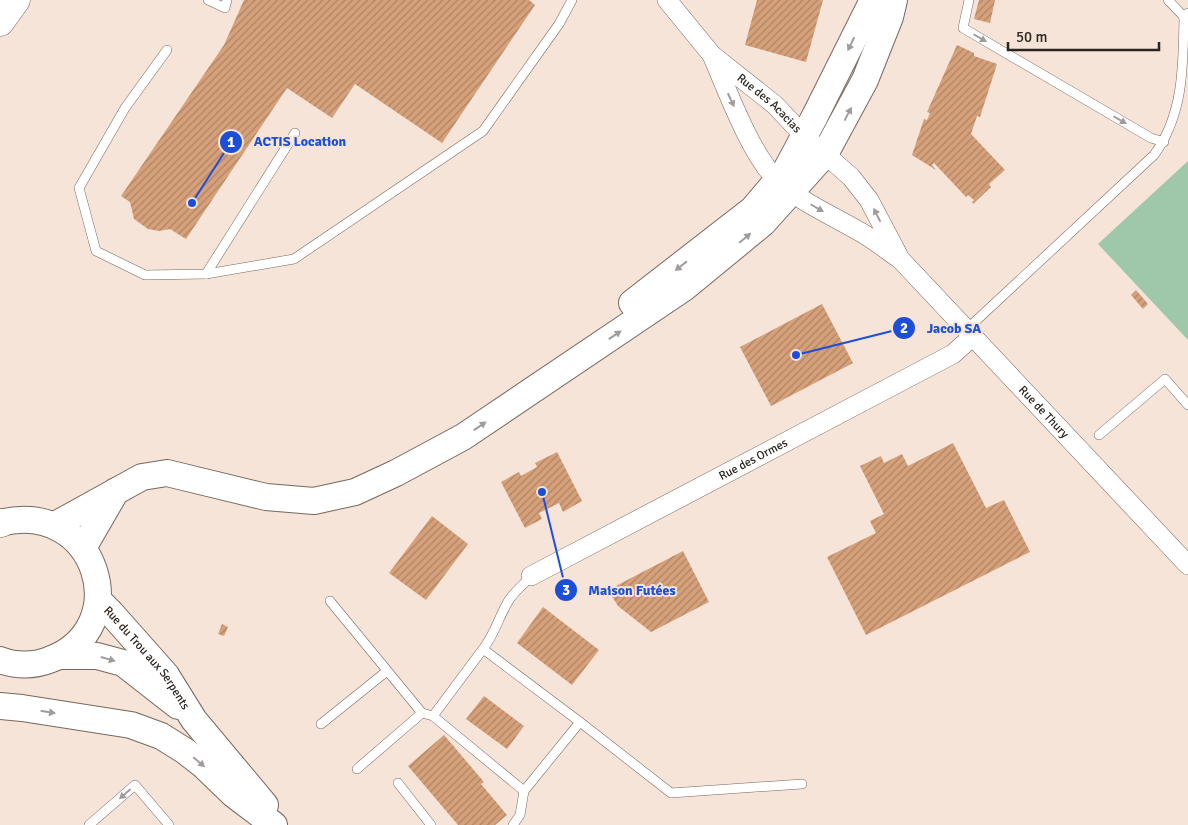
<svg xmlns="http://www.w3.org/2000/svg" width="1188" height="825" font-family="Signika,sans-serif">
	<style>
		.pitch { fill: #9fc7aa }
		.building { fill: url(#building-hatch) }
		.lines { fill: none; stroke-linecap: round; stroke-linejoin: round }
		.lane-casing { stroke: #77685d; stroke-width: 10 }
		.street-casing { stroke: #77685d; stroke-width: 20 }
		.secondary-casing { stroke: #77685d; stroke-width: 28 }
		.highway-casing { stroke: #77685d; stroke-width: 29 }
		.lane { stroke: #fff; stroke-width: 9 }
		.street { stroke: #fff; stroke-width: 19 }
		.secondary { stroke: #fff; stroke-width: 26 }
		.highway { stroke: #fff; stroke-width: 28 }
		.oneway { fill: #a09c9b }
		.labels { text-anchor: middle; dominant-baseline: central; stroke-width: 4; stroke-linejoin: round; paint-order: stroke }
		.street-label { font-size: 12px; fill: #2b2420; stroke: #f5e4d7 }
		.leader { fill: none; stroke: #1d4ed8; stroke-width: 2 }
		.callout-dot { fill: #1d4ed8; stroke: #f5e4d7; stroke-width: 2 }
		.mark-label { font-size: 15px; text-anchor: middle; font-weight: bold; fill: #fff }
		.callout-label { font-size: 14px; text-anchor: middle; font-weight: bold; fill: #1d4ed8; stroke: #f5e4d7; stroke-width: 4; stroke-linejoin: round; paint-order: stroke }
	</style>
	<defs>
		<pattern id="building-hatch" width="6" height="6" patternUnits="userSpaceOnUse" patternTransform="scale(1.25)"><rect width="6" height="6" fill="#d6a17a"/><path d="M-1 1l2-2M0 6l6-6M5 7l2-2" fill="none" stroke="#ae8364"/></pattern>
	</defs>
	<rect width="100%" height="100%" fill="#f5e4d7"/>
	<!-- pitch -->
	<path class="pitch" d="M1188,161V340L1098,244Z"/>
	<!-- building -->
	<g class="building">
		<path d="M244,0H529L535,5L442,143L355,84L332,118L287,88L186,239L170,229L159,231L148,229L134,219L130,202L121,196L224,45Z"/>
		<path d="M757,0H823L806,62L745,45Z"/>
		<path d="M979,0H995L990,23L974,19Z"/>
		<path d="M957,45L974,53V56L997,64L980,117L977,116L971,134L1005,170L989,184L991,187L973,204L972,202L974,200L968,195L966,197L934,163L932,165L936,170L912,155L924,119L927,120L930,113L927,112Z"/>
		<path d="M1136,290L1148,304L1143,309L1131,295Z"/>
		<path d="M822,304L853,363L771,406L740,347Z"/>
		<path d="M953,443L986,508L1004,500L1030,552L866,635L827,557L876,533L870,521L884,514L860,466L881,456L884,463L902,454L908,466Z"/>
		<path d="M557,452L582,501L563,512L559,503L539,513L542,519L525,528L501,482L519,472L521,476L537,467L535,463Z"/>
		<path d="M432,516L468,544L426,600L389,573Z"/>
		<path d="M683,551L709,602L651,632L618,606L608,590Z"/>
		<path d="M543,607L599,650L572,685L517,643Z"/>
		<path d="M222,624L228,627L224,636L218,634Z"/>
		<path d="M484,696L524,726L507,749L466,719Z"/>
		<path d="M444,735L484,782L481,784L507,815L495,825H458L408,766Z"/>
	</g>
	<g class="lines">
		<defs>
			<g id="lane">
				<path d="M208,0L225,8L227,0"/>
				<path d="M969,0L963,28L1151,138L1164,142"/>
				<path d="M1168,0L1188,21"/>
				<path d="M167,50L125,108L79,188L96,251L145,275L206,274L294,259L483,131L559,24L572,0"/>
				<path d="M206,274L295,133"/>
				<path d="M966,330L1154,155C1184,114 1183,66 1184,17L1188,13"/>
				<path d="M1099,435L1165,379L1188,405"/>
				<path d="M330,601L422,713L433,716"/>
				<path d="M483,649L580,722L524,791L433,716L483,649C495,634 499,616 509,600C515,591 524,584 531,576"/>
				<path d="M580,722L671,793L802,784"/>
				<path d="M321,724L387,671"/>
				<path d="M357,769L422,713"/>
				<path d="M398,783L431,825"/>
				<path d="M89,825L135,785L169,825"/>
				<path d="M513,825L520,815L524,791"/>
			</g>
			<g id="street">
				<path id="s1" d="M667,0L712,55L775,105L804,136L851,177L869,200L898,255"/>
				<path id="s2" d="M712,55C727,90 751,155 777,180C799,201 829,214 855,229C871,237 885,249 900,259L1188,565"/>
				<path id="s3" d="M531,576L953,354L973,336"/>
			</g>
			<g id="secondary">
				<path d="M632,303L753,209L786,170L815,116L873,0"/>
				<path d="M0,523C97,498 137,628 49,660C34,666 15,666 0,660"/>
				<path d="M55,525L142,477L167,473L266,497L314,501L355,492L396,473L463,437L684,288L763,223L825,154L865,80L890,17L894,0"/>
				<path d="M83,548L116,491"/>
				<path id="s4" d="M98,600L111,613L166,675L194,720L265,805"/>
				<path d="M59,656H97L123,663L178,706"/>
				<path d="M0,706L22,708L131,725L161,736L185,751L203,765L233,794L274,825"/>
			</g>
			<g id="highway">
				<path d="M0,22L16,0"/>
				<path d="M0,523H1"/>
			</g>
		</defs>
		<!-- lane casing -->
		<use href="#lane" class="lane-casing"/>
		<!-- street casing -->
		<use href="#street" class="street-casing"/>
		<!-- secondary casing -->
		<use href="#secondary" class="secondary-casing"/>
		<!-- highway casing -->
		<use href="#highway" class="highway-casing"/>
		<!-- lane -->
		<use href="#lane" class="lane"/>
		<!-- street -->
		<use href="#street" class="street"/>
		<!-- secondary -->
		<use href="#secondary" class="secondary"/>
		<!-- highway -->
		<use href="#highway" class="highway"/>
	</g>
	<!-- one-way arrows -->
	<defs><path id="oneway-solid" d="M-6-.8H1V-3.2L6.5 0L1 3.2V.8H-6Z" transform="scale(1.25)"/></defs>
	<g class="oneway">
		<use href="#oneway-solid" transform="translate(980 38) rotate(30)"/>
		<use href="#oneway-solid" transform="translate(851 44) rotate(116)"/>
		<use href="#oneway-solid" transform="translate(731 100) rotate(65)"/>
		<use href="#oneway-solid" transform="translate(848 114) rotate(-62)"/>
		<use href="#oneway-solid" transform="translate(1120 120) rotate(30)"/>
		<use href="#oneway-solid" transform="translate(817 208) rotate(30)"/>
		<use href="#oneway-solid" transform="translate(877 215) rotate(-117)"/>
		<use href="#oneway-solid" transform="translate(745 238) rotate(-40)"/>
		<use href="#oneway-solid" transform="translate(681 266) rotate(142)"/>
		<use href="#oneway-solid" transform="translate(615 335) rotate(-34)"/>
		<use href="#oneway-solid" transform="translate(480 426) rotate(-34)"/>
		<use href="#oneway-solid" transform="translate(108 659) rotate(16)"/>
		<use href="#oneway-solid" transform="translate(48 712) rotate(9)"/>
		<use href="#oneway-solid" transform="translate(199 762) rotate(40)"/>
		<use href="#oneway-solid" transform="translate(125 794) rotate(139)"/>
	</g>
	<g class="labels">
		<!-- street labels -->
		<g class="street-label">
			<text stroke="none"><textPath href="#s1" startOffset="146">Rue des Acacias</textPath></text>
			<text stroke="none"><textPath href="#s2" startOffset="498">Rue de Thury</textPath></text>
			<text stroke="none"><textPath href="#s3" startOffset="251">Rue des Ormes</textPath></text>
			<text stroke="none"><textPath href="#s4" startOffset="76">Rue du Trou aux Serpents</textPath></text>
		</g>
	</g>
	<!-- callouts -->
	<path class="leader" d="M192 203L231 142M796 355L904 328M542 492L566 590"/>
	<g class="callout-dot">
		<circle cx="192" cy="203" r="5"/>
		<circle cx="796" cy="355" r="5"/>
		<circle cx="542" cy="492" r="5"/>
		<circle cx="231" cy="142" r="12"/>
		<circle cx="904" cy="328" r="12"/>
		<circle cx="566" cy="590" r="12"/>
	</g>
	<g class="mark-label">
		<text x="231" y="147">1</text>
		<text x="904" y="333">2</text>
		<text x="566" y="595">3</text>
	</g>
	<g class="callout-label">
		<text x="300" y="146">ACTIS Location</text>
		<text x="954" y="333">Jacob SA</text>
		<text x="632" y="595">Maison Futées</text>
	</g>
	<!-- scale -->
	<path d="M1008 42v8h151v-8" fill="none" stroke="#2b2420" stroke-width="2.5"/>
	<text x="1016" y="42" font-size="15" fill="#2b2420" stroke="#f5e4d7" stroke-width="4" paint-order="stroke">50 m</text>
</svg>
